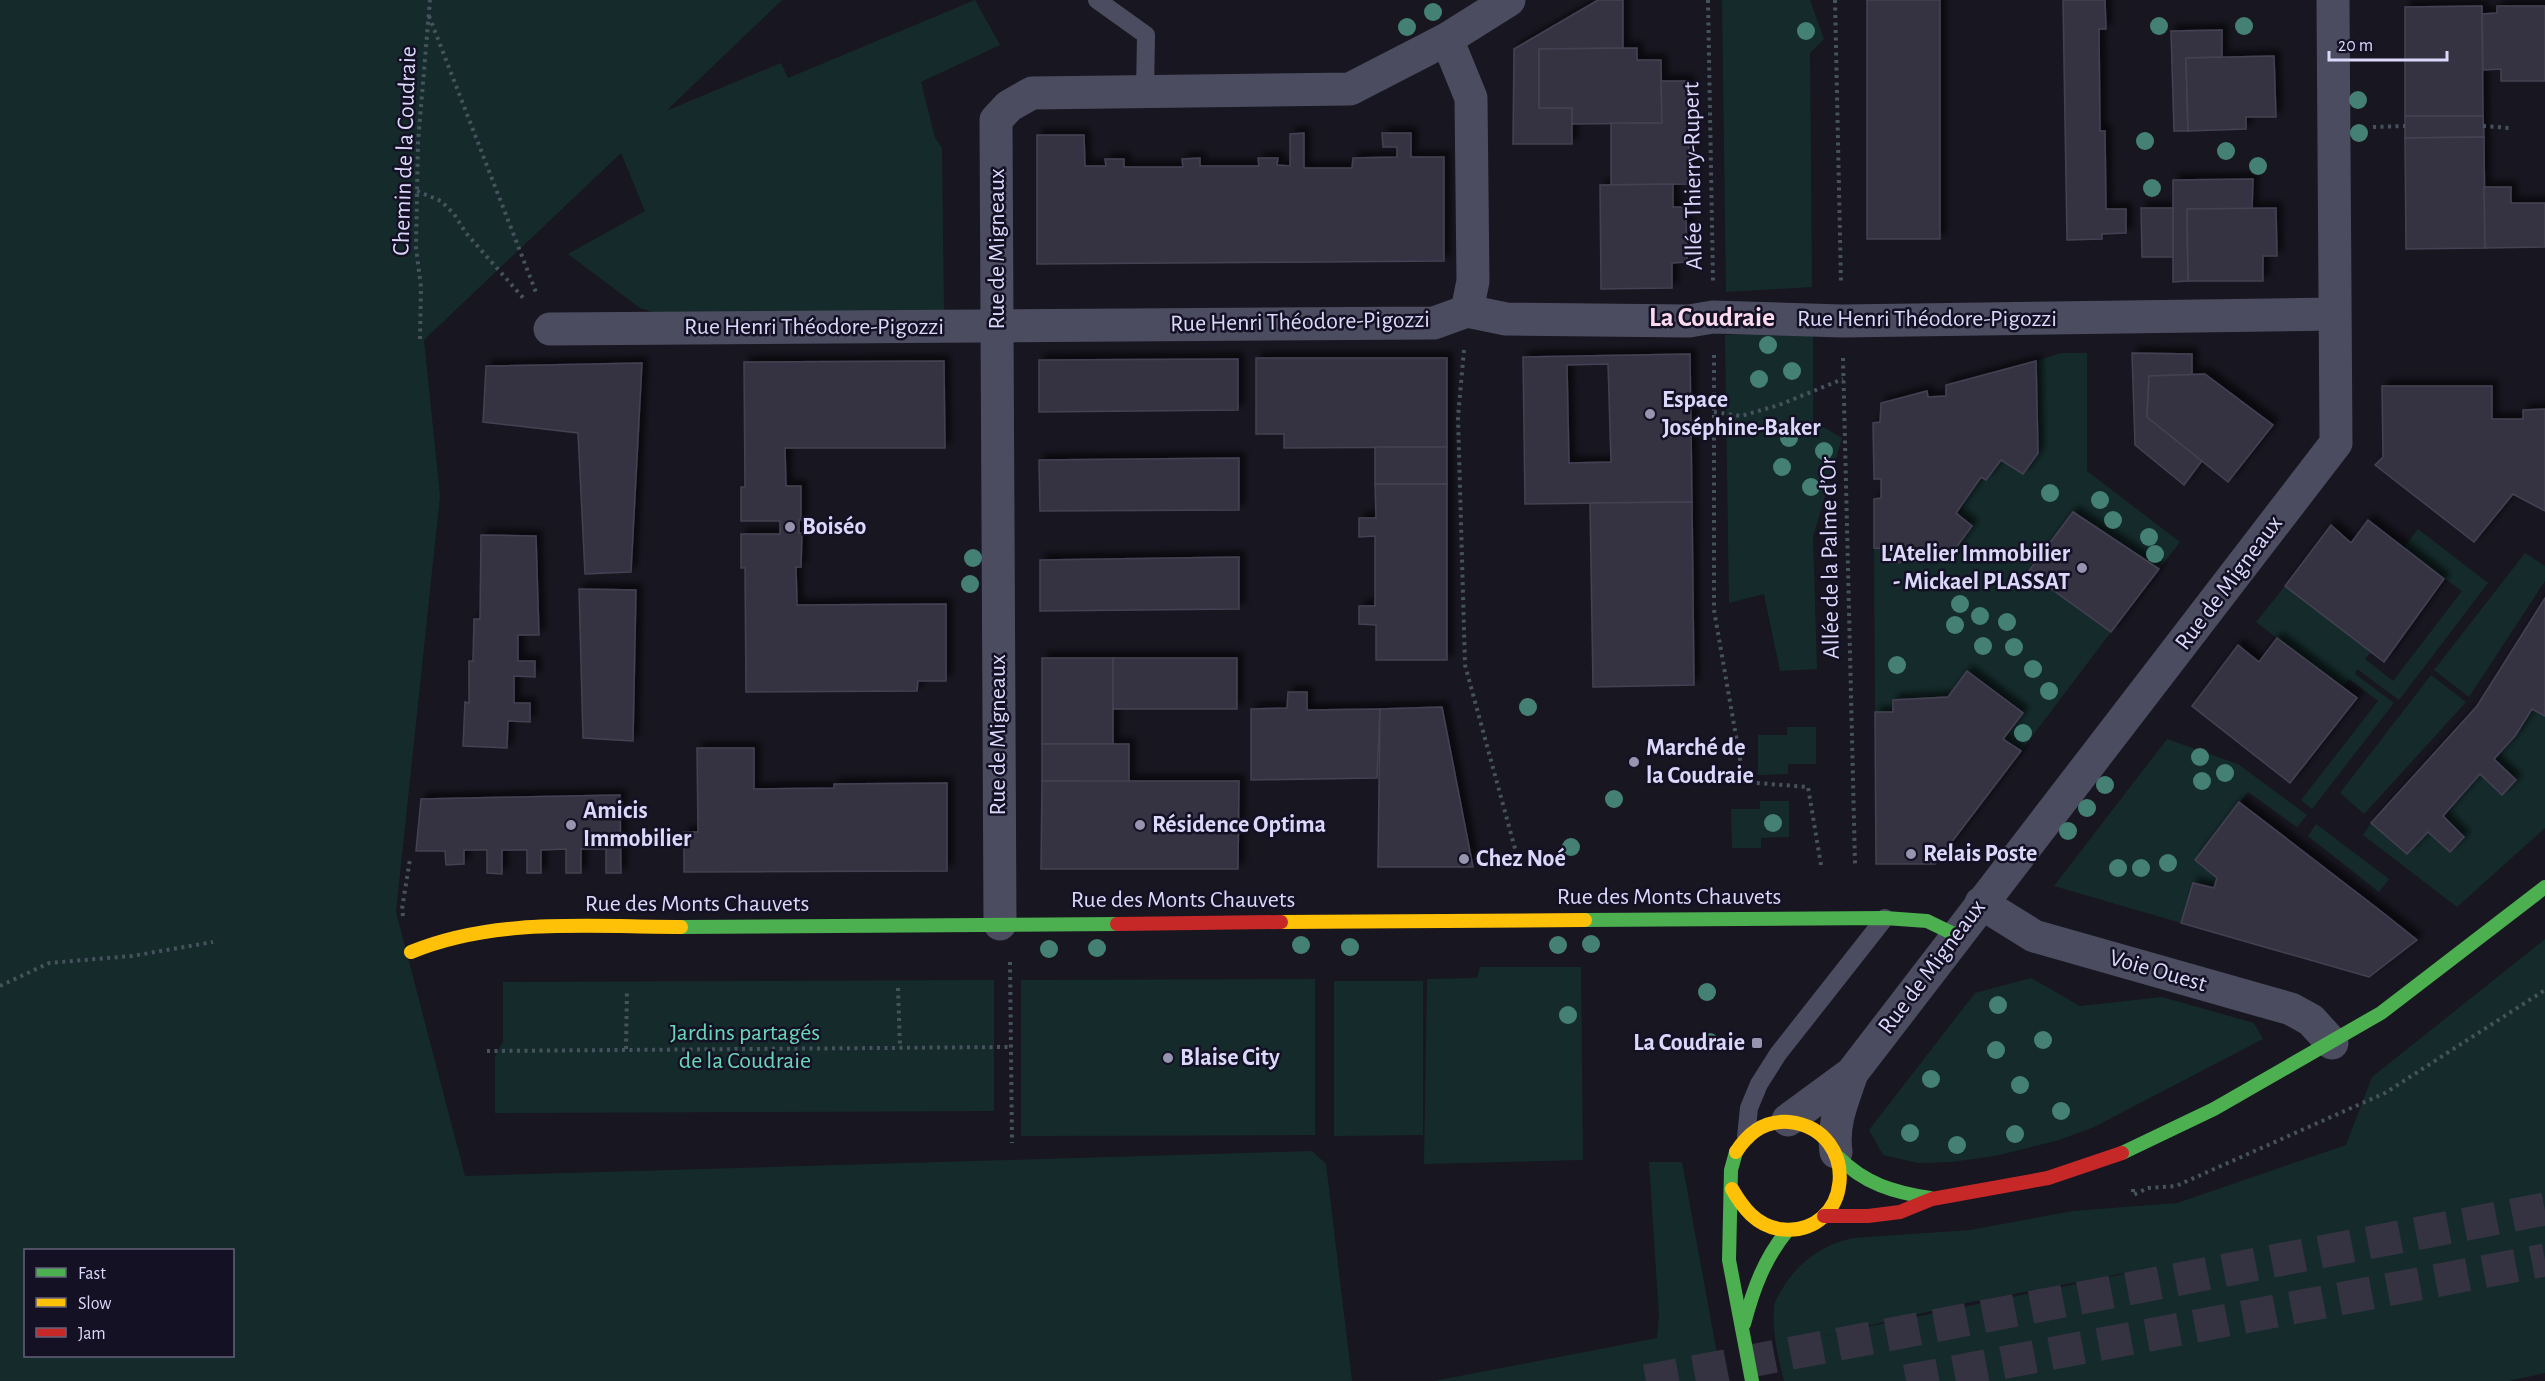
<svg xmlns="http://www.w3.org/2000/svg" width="2545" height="1381" font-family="'Alegreya Sans',sans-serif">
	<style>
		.green { fill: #152b2b; fill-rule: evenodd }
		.building { fill: #363342; stroke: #444153; stroke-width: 1.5; fill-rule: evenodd; filter: url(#shadow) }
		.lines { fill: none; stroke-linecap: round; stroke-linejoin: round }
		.highway-tunnel { stroke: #353341; stroke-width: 33; stroke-dasharray: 33 16; stroke-linecap: butt }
		.path { stroke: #46525d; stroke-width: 4; stroke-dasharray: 3 4.5; stroke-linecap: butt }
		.lane { stroke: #4c4c60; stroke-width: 18 }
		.street { stroke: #4c4c60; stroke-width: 33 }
		.fast { stroke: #4caf50; stroke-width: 14 }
		.slow { stroke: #ffc107; stroke-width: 14 }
		.jam { stroke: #c62828; stroke-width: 14 }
		.tree { fill: #458074 }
		.poi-dot { fill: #9794af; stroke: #141125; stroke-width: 2 }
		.labels { text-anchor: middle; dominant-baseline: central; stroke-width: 5; stroke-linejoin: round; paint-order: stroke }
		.street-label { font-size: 24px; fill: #dbd8fc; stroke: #141125 }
		.poi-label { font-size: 24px; font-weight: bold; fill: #dbd8fc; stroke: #141125; text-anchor: start }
		.park-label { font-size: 24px; fill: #69d7b9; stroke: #141125 }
		.quarter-label { font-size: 27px; font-weight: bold; fill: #fcdaf0; stroke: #141125 }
	</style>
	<defs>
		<filter id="shadow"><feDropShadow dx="5.5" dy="-5.5" stdDeviation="3" flood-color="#0009"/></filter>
	</defs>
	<rect width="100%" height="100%" fill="#181620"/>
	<!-- green -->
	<g class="green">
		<path d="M0,0H782L666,111L781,63L788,78L975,0L1000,45L921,82L935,138L942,148L944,314L662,315L640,308L568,254L645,211L621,153L424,340L440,496L396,912L465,1176L1312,1151L1326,1164L1352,1381H0ZM26,1250H232V1356H26Z"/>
		<path d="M1722,0H1810L1824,39L1810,53L1812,287L1726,292Z"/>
		<path d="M1813,332V421L1842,438L1813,537L1817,669L1780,671L1764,594L1729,603L1725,335Z"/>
		<path d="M2061,353H2087V471L2180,542L2159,569L2074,513L2028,572L2111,632L2021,751L2003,739L1893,700V712H1875L1874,548L1891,549V563L1947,560L1972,527L1956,513L1981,477L1986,479L2001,460L2023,474L2038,453L2036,361Z"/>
		<path d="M2418,529L2488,583L2399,700L2357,669L2355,674L2394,703L2312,809L2301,800L2378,701L2349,679L2342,688L2256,622L2285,586L2371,652L2365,659L2393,681L2462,591L2403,549Z"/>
		<path d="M2525,553L2545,566V581L2469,697L2434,670Z"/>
		<path d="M2431,675L2466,702L2364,814L2340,793Z"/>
		<path d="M2532,709L2545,716V828L2457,907L2363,835L2371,823L2407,854L2428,832L2450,852L2443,816L2480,774L2516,780L2494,759L2515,736Z"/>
		<path d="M1787,727H1816V764H1788V774L1758,775V735H1787Z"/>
		<path d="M2167,739L2238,764L2307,815L2297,827L2248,792L2195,860L2217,878L2214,888L2193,883L2181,923L2054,886Z"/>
		<path d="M1760,801H1789V837L1761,838V848H1732L1731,809H1760Z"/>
		<path d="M2316,824L2389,879L2379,892L2308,836Z"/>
		<path d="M2545,939V1373L2509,1381H1784C1778,1357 1772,1332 1774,1308C1774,1302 1778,1296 1781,1291C1797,1263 1821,1245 1853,1238L1970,1230L2073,1211L2177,1203L2346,1145L2372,1077ZM2124,1273V1274L1823,1336L1966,1303Z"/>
		<path d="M1480,967H1581L1583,1160L1424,1164L1427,979L1477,978Z"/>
		<path d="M2031,978L2080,1006L2162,997L2254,1023L2263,1039L2094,1127L2059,1140L1995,1156L1951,1162L1918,1163L1883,1155L1869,1130L1975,993Z"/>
		<path d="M1315,979V1135L1021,1136V980Z"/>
		<path d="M994,980V1111L495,1113V1057L503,1041V982Z"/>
		<path d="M1334,981H1423V1135L1334,1136Z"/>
		<path d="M1649,1162H1682L1722,1381H1434L1657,1338L1659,1317Z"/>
	</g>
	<!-- building -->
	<g class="building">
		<path d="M1598,0H1623V48L1539,49V108H1572V144H1513L1514,49Z"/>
		<rect x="1867" y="0" width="73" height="239"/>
		<path d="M2063,0H2105L2106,29H2099L2100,131H2105L2106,209H2126V233L2102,234V239L2067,240Z"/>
		<path d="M2482,6L2483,116H2405V7Z"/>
		<path d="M2497,6H2545V81H2501V69L2483,70L2482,14L2497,13Z"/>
		<path d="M2222,30V57L2186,58L2188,131H2174L2171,31Z"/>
		<path d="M1637,48V60H1661L1662,123L1572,124V108H1539V49Z"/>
		<path d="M2274,56L2276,117H2246V129L2188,131L2186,58Z"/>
		<path d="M1661,81H1688L1689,184L1611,185V123H1662Z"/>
		<path d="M2405,116H2483L2484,137L2405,138Z"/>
		<path d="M1304,133V168H1352L1353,158L1397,157V147H1383L1382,133H1411V157H1444V261L1037,264V135H1084L1085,166H1106L1105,159H1124V167H1183L1182,159L1200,158V166H1259L1258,158H1278L1277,165L1290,166V134Z"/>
		<path d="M2484,137L2485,248L2406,249L2405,138Z"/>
		<path d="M2253,179L2252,209H2187L2188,281L2173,282V180Z"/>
		<path d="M1673,184V207H1686L1687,262L1672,263V288L1601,289L1600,185Z"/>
		<path d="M2484,187H2511V203H2545V247L2485,248Z"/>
		<path d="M2141,208H2173V257H2142Z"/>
		<path d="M2276,208L2277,256H2263V281H2188L2187,209Z"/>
		<path d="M2132,353L2192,354V375L2149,376L2147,417L2202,461L2184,485L2135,445Z"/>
		<path d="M1690,354L1692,502L1525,504L1523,357ZM1608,364L1611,462L1569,463L1567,365Z"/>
		<path d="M1256,358H1447V447L1284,448V434H1256Z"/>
		<path d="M1238,359V410L1039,412V360Z"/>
		<path d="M944,361L945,448H785L786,486H801V520H799V533H802L801,567H796L797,605L946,604V681H918L917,691L746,692L745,568H741V534H780V521H741V487H745L744,362Z"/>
		<path d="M2036,361L2038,453L2023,474L2001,460L1986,480L1981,477L1956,513L1972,526L1947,560L1891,563V549L1874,548V499L1881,498V479H1874L1873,423L1880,422L1881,403L1927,391L1928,397L1946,396V385Z"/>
		<path d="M642,363L631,572L585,574L578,433L483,422L486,366Z"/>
		<path d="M2205,374L2273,425L2228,482L2147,417L2149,376Z"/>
		<path d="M2382,386H2492V419H2523V410L2545,409V511L2513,494L2474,542L2375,465L2383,457Z"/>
		<rect x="1375" y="447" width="72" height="37"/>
		<path d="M1239,458V510L1040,511L1039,460Z"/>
		<path d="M1375,484H1447V660H1376V625L1359,624V606H1375V536L1359,537V518H1376Z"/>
		<path d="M1692,502L1694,685L1593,687L1590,503Z"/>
		<path d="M2073,512L2159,569L2111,632L2028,572Z"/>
		<path d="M2368,520L2444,579L2384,662L2285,586L2331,525L2351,543Z"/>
		<path d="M481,535L536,536L539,635H518V661H535V677L514,676V703H530V722L508,721L507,748L463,746L465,702L469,703V661H473L474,619H480Z"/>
		<path d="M1239,557V609L1040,611V560Z"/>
		<path d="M579,589L636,590L633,741L583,738Z"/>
		<path d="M2545,598V716L2532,709L2515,736L2494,759L2516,780L2502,795L2480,774L2443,816L2464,837L2450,852L2428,832L2407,854L2371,823L2477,706Z"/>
		<path d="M2277,638L2357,698L2290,783L2192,706L2238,645L2259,662Z"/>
		<rect x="1042" y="658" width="71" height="86"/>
		<rect x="1113" y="658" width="124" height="51"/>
		<path d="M1967,671L2023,713L2003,739L2021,751L1935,864H1876L1875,712H1893V700L1948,697Z"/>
		<path d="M1288,692H1307V710L1380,709L1377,778L1251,780V709L1287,708Z"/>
		<path d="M1442,707L1473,867H1378L1380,709Z"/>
		<path d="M1042,744H1129V782L1042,781Z"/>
		<path d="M697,748H754V789L834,788V784L947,783V871L684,872V832H698Z"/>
		<path d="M1042,781H1239L1238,869H1041Z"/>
		<path d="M620,795L621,873H606V849H581V873H566V849L541,850V873H527V850H502V874L487,873V850H464V864L446,865L445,851H416L421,799Z"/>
		<path d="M2239,802L2382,912L2417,940L2369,977L2181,923L2193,883L2214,888L2217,878L2195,860Z"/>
	</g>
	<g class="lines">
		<!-- highway-tunnel -->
		<g class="highway-tunnel">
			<path d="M1646,1381L2545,1209"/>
			<path d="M1906,1381L2545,1260"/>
		</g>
		<!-- path -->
		<g class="path">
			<path d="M1708,0L1713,281"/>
			<path d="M1835,0L1841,284"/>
			<path d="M429,16L537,295"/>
			<path d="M2483,126L2510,128"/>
			<path d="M2373,127L2405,126"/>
			<path d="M417,191L441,201L454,214L466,233L526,301"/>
			<path d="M420,339L421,287L416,248L418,142L430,0"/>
			<path d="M1464,350L1458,417L1465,665L1520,867"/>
			<path d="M1714,355V610L1744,782L1808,787L1821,865"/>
			<path d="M1843,358L1855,864"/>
			<path d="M1714,412L1741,416L1779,405L1843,379"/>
			<path d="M403,916L402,909L410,859"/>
			<path d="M1010,962L1012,1143"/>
			<path d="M0,986L49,963L132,956L213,942"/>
			<path d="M898,988L900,1047"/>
			<path d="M626,1049L627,989"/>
			<path d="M487,1051L1011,1047"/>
			<path d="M2133,1189V1195L2148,1188L2176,1186L2385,1093L2545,990"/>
		</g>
		<!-- lane -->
		<g class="lane">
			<path d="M1097,0L1146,35L1145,92"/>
			<path d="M1746,1137L1749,1108L1759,1084L1778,1054L1885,918"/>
		</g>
		<!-- street -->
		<g class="street">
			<path d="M1447,39L1471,98L1473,281L1467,311"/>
			<path d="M550,329L1434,323L1467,311L1506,319L1689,321L1713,317L1842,321L2334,314"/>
			<path d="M1981,903L2034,936L2291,1009L2311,1020L2332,1043"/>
			<path d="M1000,924L996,120L1009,106L1032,93L1350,89L1447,39L1509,0"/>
			<path d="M1788,1120L1852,1073"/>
			<path d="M1836,1152C1832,1123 1843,1100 1852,1073L2336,443L2333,0"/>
		</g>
		<!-- fast -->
		<g class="fast">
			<path d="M1585,920L1885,918L1927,921L1956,935"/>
			<path d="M681,927L1117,924"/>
			<path d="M1736,1152L1731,1170L1729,1260L1752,1381"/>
			<path d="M2122,1153L2214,1109L2381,1013L2545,887"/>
			<path d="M1838,1157C1865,1184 1893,1192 1930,1198"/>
			<path d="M1744,1324C1753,1290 1764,1259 1787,1231"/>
		</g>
		<!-- slow -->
		<g class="slow">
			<path d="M1281,922L1585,920"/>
			<path d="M411,952C496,917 591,927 681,927"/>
			<path d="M1732,1189C1743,1208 1756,1225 1779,1229C1853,1239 1863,1130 1789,1122C1765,1120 1748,1133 1736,1152"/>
		</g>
		<!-- jam -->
		<g class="jam">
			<path d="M1117,924L1281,922"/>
			<path d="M1824,1216H1868L1900,1212L1932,1199L2048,1178L2122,1153"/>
		</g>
	</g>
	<!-- trees -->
	<g class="tree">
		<circle cx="1433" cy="12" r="9"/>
		<circle cx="2159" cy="26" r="9"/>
		<circle cx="2244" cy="26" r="9"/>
		<circle cx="1407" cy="27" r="9"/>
		<circle cx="1806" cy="31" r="9"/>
		<circle cx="2358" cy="100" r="9"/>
		<circle cx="2359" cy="133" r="9"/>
		<circle cx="2145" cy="141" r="9"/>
		<circle cx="2226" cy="151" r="9"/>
		<circle cx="2258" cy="166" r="9"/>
		<circle cx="2152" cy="188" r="9"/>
		<circle cx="1768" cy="345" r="9"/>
		<circle cx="1792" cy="371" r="9"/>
		<circle cx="1759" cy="379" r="9"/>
		<circle cx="1789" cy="438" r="9"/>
		<circle cx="1824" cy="451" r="9"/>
		<circle cx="1782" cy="467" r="9"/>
		<circle cx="1811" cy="487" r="9"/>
		<circle cx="2050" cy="493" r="9"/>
		<circle cx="2100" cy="500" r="9"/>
		<circle cx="2113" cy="520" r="9"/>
		<circle cx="2149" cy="537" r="9"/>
		<circle cx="2155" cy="554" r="9"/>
		<circle cx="973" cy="558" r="9"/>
		<circle cx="970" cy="584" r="9"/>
		<circle cx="1960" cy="604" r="9"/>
		<circle cx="1980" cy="616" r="9"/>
		<circle cx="2007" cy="622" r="9"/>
		<circle cx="1955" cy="625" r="9"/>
		<circle cx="1983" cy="646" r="9"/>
		<circle cx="2014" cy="647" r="9"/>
		<circle cx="1897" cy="665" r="9"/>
		<circle cx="2033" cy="669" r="9"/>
		<circle cx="2049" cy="691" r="9"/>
		<circle cx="1528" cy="707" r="9"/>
		<circle cx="2023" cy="733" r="9"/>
		<circle cx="2200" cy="757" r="9"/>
		<circle cx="2225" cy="773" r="9"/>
		<circle cx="2202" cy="781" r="9"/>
		<circle cx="2105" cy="785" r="9"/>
		<circle cx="1614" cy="799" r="9"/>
		<circle cx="2087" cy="808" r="9"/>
		<circle cx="1773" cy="823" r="9"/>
		<circle cx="2068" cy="831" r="9"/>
		<circle cx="1571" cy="847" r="9"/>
		<circle cx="2168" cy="863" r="9"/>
		<circle cx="2118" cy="868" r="9"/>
		<circle cx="2141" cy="868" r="9"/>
		<circle cx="1591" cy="944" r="9"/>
		<circle cx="1301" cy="945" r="9"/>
		<circle cx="1558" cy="945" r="9"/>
		<circle cx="1350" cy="947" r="9"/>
		<circle cx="1097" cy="948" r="9"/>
		<circle cx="1049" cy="949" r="9"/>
		<circle cx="1707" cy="992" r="9"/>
		<circle cx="1998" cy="1005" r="9"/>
		<circle cx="1568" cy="1015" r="9"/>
		<circle cx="2043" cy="1040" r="9"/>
		<circle cx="1710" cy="1042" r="9"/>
		<circle cx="1996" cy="1050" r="9"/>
		<circle cx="1931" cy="1079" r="9"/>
		<circle cx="2020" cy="1085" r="9"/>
		<circle cx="2061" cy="1111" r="9"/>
		<circle cx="1910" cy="1133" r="9"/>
		<circle cx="2015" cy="1134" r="9"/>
		<circle cx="1957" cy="1145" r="9"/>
	</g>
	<!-- markers -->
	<g class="poi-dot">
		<circle cx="1650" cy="414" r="6"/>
		<circle cx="790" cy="527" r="6"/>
		<circle cx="2082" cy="568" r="6"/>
		<circle cx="1634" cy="762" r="6"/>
		<circle cx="571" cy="825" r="6"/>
		<circle cx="1140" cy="825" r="6"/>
		<circle cx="1911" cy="854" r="6"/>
		<circle cx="1464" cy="859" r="6"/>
		<rect x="1751" y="1037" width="12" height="12" rx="3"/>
		<circle cx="1168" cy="1058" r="6"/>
	</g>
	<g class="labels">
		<!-- street labels -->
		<g class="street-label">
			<text transform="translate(405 151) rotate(-88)">Chemin de la Coudraie</text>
			<text transform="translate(1693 176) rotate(-91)">Allée Thierry-Rupert</text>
			<text transform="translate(997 249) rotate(-90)">Rue de Migneaux</text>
			<text x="1927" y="319">Rue Henri Théodore-Pigozzi</text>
			<text transform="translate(1300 322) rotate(-1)">Rue Henri Théodore-Pigozzi</text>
			<text x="814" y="327">Rue Henri Théodore-Pigozzi</text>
			<text transform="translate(1830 558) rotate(-91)">Allée de la Palme d’Or</text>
			<text transform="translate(2229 583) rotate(-53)">Rue de Migneaux</text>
			<text transform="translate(998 735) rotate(-90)">Rue de Migneaux</text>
			<text x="1669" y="897">Rue des Monts Chauvets</text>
			<text x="1183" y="900">Rue des Monts Chauvets</text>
			<text x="697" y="904">Rue des Monts Chauvets</text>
			<text transform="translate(1932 967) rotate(-53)">Rue de Migneaux</text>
			<text transform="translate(2158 971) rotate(16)">Voie Ouest</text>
		</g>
		<!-- poi labels -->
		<g class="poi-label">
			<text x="1662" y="400">Espace<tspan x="1662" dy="28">Joséphine-Baker</tspan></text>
			<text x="802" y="527">Boiséo</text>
			<text x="2070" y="554" text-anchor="end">L'Atelier Immobilier<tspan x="2070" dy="28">- Mickael PLASSAT</tspan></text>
			<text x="1646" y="748">Marché de<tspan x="1646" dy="28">la Coudraie</tspan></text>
			<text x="583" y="811">Amicis<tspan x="583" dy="28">Immobilier</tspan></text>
			<text x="1152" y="825">Résidence Optima</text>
			<text x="1923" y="854">Relais Poste</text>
			<text x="1476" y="859">Chez Noé</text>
			<text x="1745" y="1043" text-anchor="end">La Coudraie</text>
			<text x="1180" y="1058">Blaise City</text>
		</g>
		<!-- park labels -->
		<g class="park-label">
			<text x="745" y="1033">Jardins partagés<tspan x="745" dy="28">de la Coudraie</tspan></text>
		</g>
		<!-- quarter labels -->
		<g class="quarter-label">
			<text x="1712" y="317">La Coudraie</text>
		</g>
	</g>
	<!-- legend -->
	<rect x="24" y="1249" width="210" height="108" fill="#141125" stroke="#64617b" stroke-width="1.5"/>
	<rect x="36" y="1268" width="30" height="9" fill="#4caf50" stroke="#64617b" stroke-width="1.5"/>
	<text x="78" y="1279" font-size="18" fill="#dbd8fc">Fast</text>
	<rect x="36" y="1298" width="30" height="9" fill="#ffc107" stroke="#64617b" stroke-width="1.5"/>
	<text x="78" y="1309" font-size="18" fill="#dbd8fc">Slow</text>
	<rect x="36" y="1328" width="30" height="9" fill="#c62828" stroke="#64617b" stroke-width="1.5"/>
	<text x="78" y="1339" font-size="18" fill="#dbd8fc">Jam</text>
	<!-- scale -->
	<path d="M2329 51v9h118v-9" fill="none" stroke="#dbd8fc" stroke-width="3"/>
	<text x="2338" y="51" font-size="18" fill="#dbd8fc" stroke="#141125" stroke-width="4.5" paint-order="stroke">20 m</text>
</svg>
